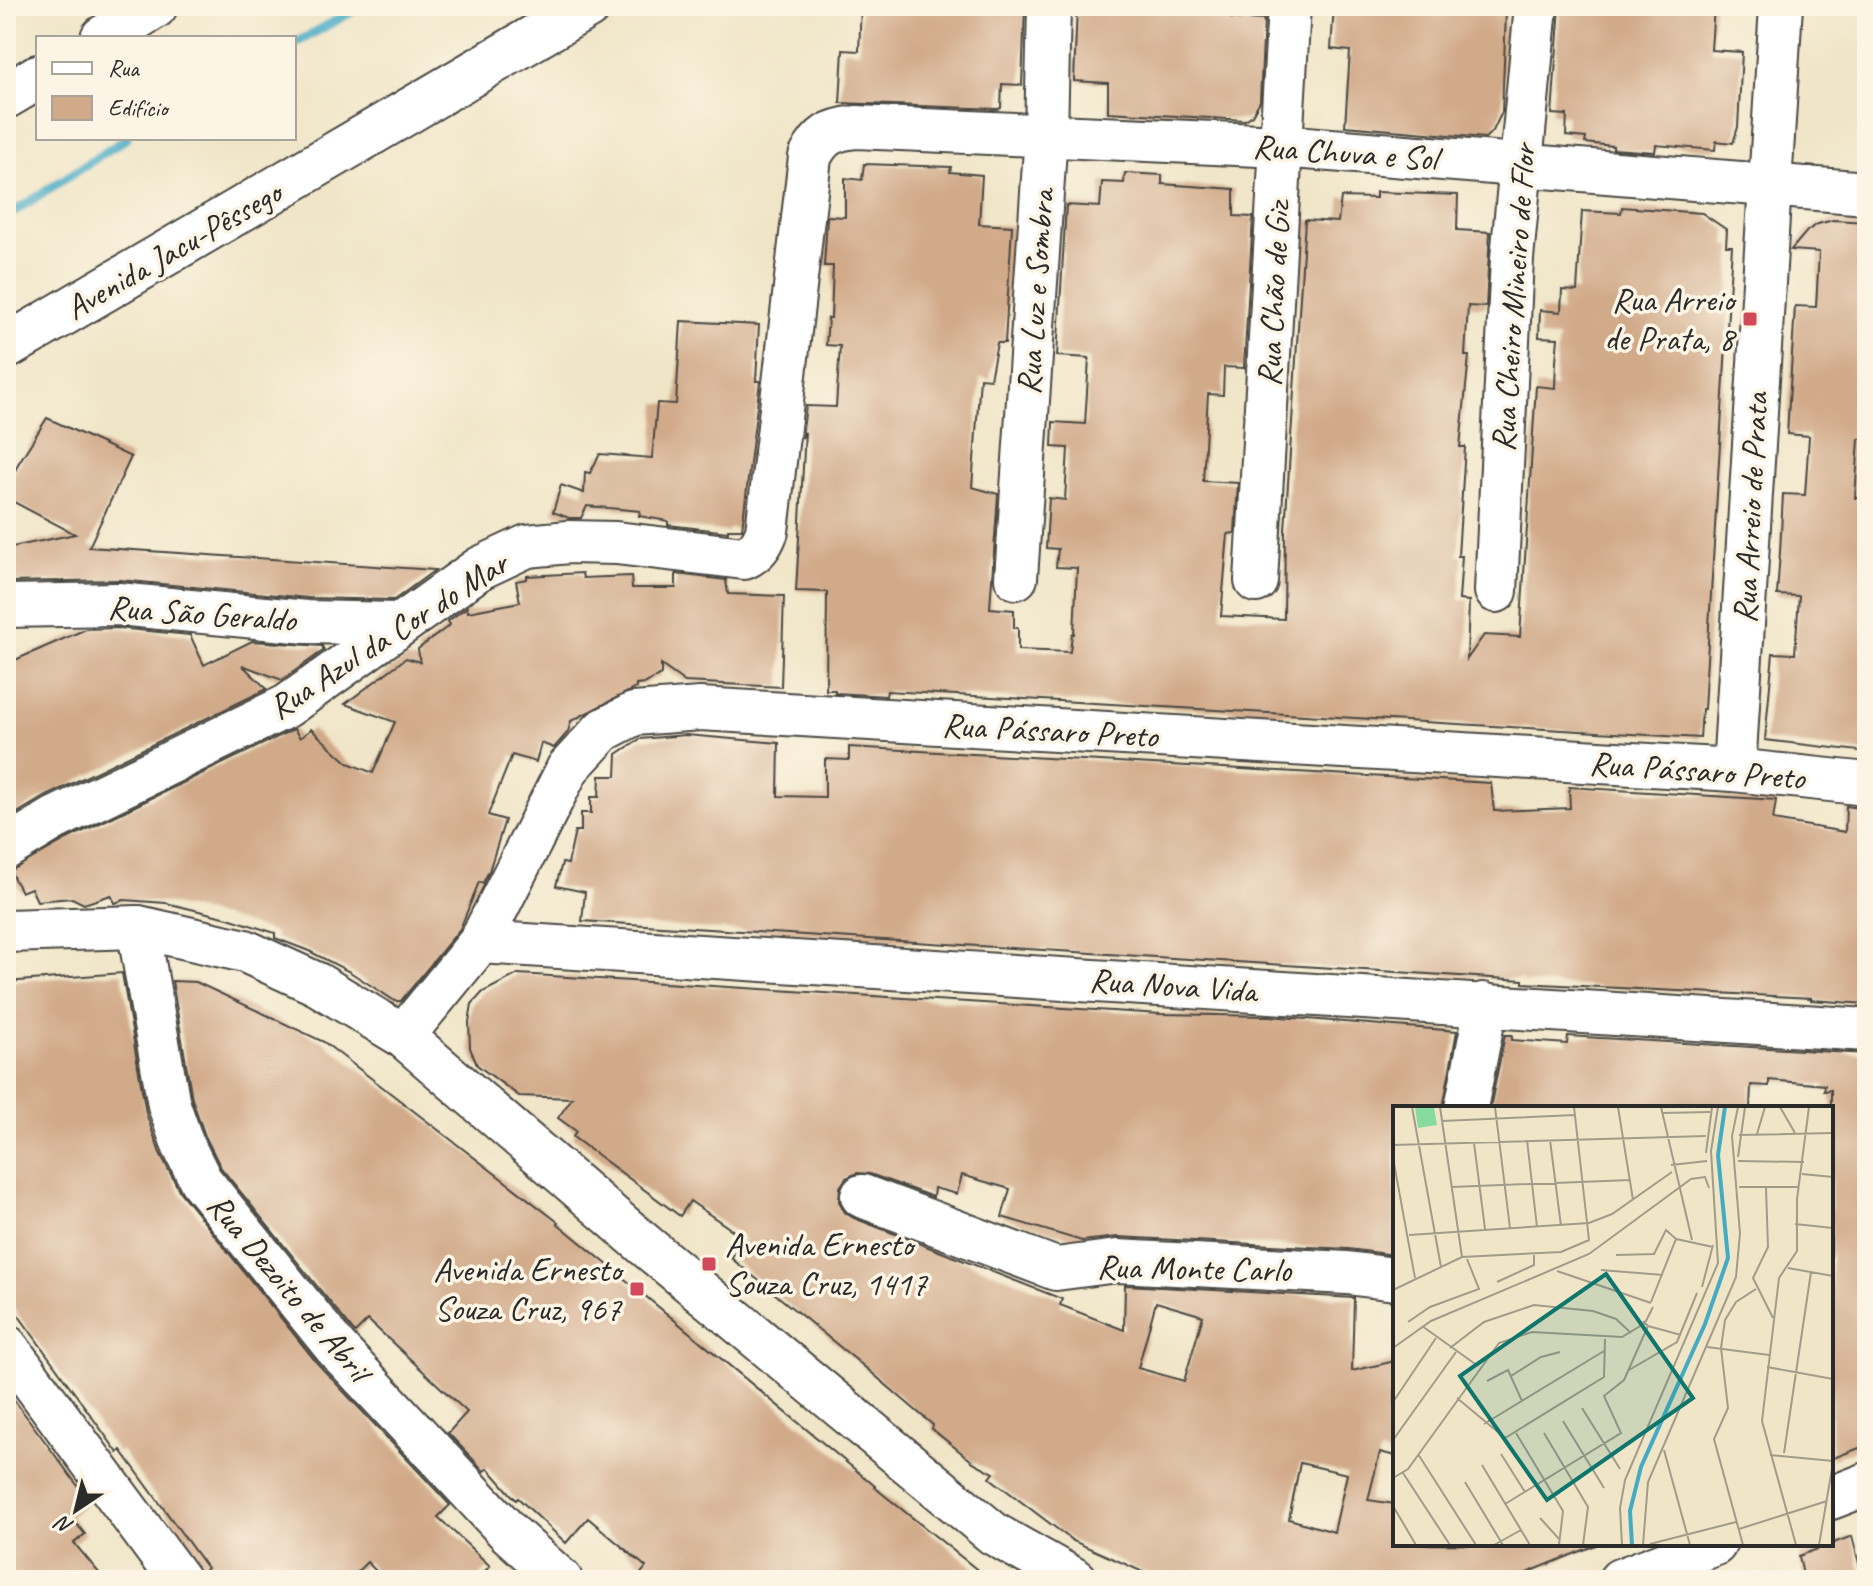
<svg xmlns="http://www.w3.org/2000/svg" width="1873" height="1586" font-family="Caveat,sans-serif">
	<style>
		.lines { fill: none; stroke-linecap: round; stroke-linejoin: round }
		.stream { stroke: #45abc5; stroke-width: 9 }
		.building { fill: #d1aa8a; fill-rule: evenodd }
		.minor-casing { stroke: #494742; stroke-width: 46 }
		.highway-casing { stroke: #494742; stroke-width: 48 }
		.minor { stroke: #fff; stroke-width: 42 }
		.highway { stroke: #fff; stroke-width: 44 }
		.poi-dot { fill: #d1495b; stroke: #fcf5e5; stroke-width: 3 }
		.labels { text-anchor: middle; dominant-baseline: central; stroke-width: 7; stroke-linejoin: round; paint-order: stroke }
		.street-label { font-size: 34px; fill: #2b2b2b; stroke: #fcf5e5 }
		.poi-label { font-size: 34px; fill: #2b2b2b; stroke: #fcf5e5; text-anchor: end }
		.inset-river { fill: none; stroke: #45abc5; stroke-width: 4 }
		.inset-road { fill: none; stroke: #a19b89; stroke-width: 2 }
		.view { fill: #0f766e; fill-opacity: 0.15; stroke: #0f766e; stroke-width: 4 }
		.inset-edge { fill: none; stroke: #2b2b2b; stroke-width: 4 }
	</style>
	<rect width="100%" height="100%" fill="#fcf5e5"/>
	<filter id="ink" filterUnits="userSpaceOnUse"><feTurbulence type="fractalNoise" baseFrequency=".0125" numOctaves="2"/><feDisplacementMap in="SourceGraphic" scale="16" xChannelSelector="R" yChannelSelector="G"/><feConvolveMatrix kernelMatrix="1 2 1 2 8 2 1 2 1" color-interpolation-filters="sRGB"/></filter>
	<filter id="wash" filterUnits="userSpaceOnUse"><feTurbulence type="fractalNoise" baseFrequency=".006" numOctaves="4" result="noise"/><feDisplacementMap in="SourceGraphic" scale="32" xChannelSelector="R" yChannelSelector="G"/><feGaussianBlur stdDeviation="1.8" result="paint"/><feColorMatrix in="noise" values="0 0 0 0 0 0 0 0 0 0 0 0 0 0 0 0 0 1.4 0 .05"/><feComposite in="paint" operator="in"/></filter>
	<g filter="url(#wash)">
		<rect width="100%" height="100%" fill="#f0e5c7"/>
		<g class="lines">
			<!-- stream -->
			<g class="stream">
				<path d="M294,44L362,6"/>
				<path d="M6,217L127,138"/>
			</g>
		</g>
		<g id="blocks">
			<!-- building -->
			<g class="building">
				<path d="M861,6H1025L1022,85L1002,84L1001,108L998,109L840,103L843,50L859,51Z"/>
				<path d="M1077,6H1232L1231,18L1264,20L1260,101L1252,115L1245,120L1108,112V83L1074,81Z"/>
				<path d="M1334,6H1494V11H1506L1502,112L1493,131L1485,138L1345,126L1350,51L1331,49Z"/>
				<path d="M1560,6H1714L1711,50L1742,52L1738,127L1733,143L1716,141L1715,150L1656,145L1655,152L1613,149V146L1585,143L1586,138L1566,136L1567,115L1552,114Z"/>
				<path d="M864,164L951,167L950,172L982,175L979,224L1012,226L1005,343H997L990,379L980,378L972,487L998,494L990,608L1014,610V628H1018V650L1070,652L1072,634H1074L1077,568L1056,567L1058,549L1046,548L1049,498L1065,500L1068,448L1052,447L1053,422L1085,424L1087,392L1089,358L1057,356L1066,205L1100,207L1102,182L1124,183L1125,173L1162,175V184L1234,189V216L1253,217L1244,368L1224,367L1223,395L1208,394L1203,481L1238,483L1235,533L1228,534L1221,616L1284,619L1285,530L1305,220L1338,222L1341,197L1376,198V192L1458,195L1457,230L1490,232L1486,307L1468,306L1465,356H1469L1460,447H1465L1458,556H1462L1459,600L1469,601L1467,659L1484,635L1520,637L1536,386L1555,388L1556,361L1558,338L1539,337L1540,310L1561,312L1562,290L1577,291L1582,211L1621,213L1622,207L1702,213L1727,230L1726,246H1732L1704,709H1702L1700,738L887,691L886,696L835,693V690H826L827,592L796,591L805,432L802,438L806,406L836,407L840,346L826,345L828,318H831L833,266H824L827,218V216L845,217V178L862,180Z"/>
				<path d="M1833,220L1867,222V439H1859L1855,498H1867V752L1765,740L1773,653L1795,654L1799,596L1777,595L1780,552L1783,494L1805,495L1809,436L1787,434L1795,306L1816,307L1819,252L1791,250L1807,231L1818,224Z"/>
				<path d="M681,321L759,325L756,381H760L742,529H728V532L668,525V521L639,516L640,511L587,506L581,518H569L553,512L561,485L584,493L585,472L590,473L600,454L652,458L657,403L676,404Z"/>
				<path d="M47,418L131,457L89,547L435,570L394,600L308,598L120,580L6,582V564L12,547L75,534L6,498V491L18,464Z"/>
				<path d="M582,573L583,578L631,576L632,588H676V574L726,580L728,594L784,596L781,687L685,682L661,665V675L644,684L636,685V688L571,721L568,732L554,748L541,743L536,762L512,755L488,815L505,820L489,871L483,883L479,882L460,929L401,1001H395L350,972L309,951L275,938V933L228,918L166,903L124,900L115,903L111,895L84,904L72,898L37,901L31,888L21,892L10,871L65,840L294,729L300,738L311,729L348,763L373,773L395,722L345,704L406,658L420,662L418,649L450,625L448,621L467,607L468,612L520,602L516,581L527,579V576Z"/>
				<path d="M117,628L190,635L204,665L252,641L322,646L324,650L282,680L242,665L267,689L44,797L14,815L6,792V664L86,629Z"/>
				<path d="M686,735L779,743L778,796L825,797V759L849,760V747L1491,783L1494,811L1570,808L1569,787L1776,800L1773,820L1845,832L1846,806L1867,809V1004L1811,1000V998L1523,983V980L582,921L585,892L556,886L562,863L568,864L575,831H581V813H591V797H599L600,776H616L617,754L640,739Z"/>
				<path d="M122,973L146,1113L160,1153L180,1192L317,1363L450,1505L438,1517L490,1566L476,1580H385L367,1562L349,1580H203L202,1574L207,1568L121,1450L118,1453L6,1298V982Z"/>
				<path d="M518,974L1161,1014L1269,1016L1457,1031L1443,1108H1395V1255L1348,1249L1118,1237L1082,1241L1002,1217L1010,1189L962,1175L957,1194L934,1188L933,1197L870,1174L857,1173L846,1178L840,1187L839,1201L844,1212L854,1218L1062,1299L1060,1305L1124,1330L1125,1285L1354,1298L1352,1371L1395,1361V1456L1380,1452L1368,1500L1395,1504V1544L1596,1545L1509,1580H1161L1073,1541L990,1478L994,1473L973,1462L932,1429L933,1425L872,1373L731,1258L745,1239L690,1201L680,1216L573,1137L576,1131L558,1118L572,1098L519,1096L477,1065L470,1048L469,1022L472,1004L483,992ZM1156,1302L1203,1316L1184,1381L1138,1368ZM1300,1463L1347,1474L1334,1532L1289,1519Z"/>
				<path d="M172,981L196,982L324,1042L558,1222L557,1223L875,1486L874,1487L990,1580H636L646,1567L588,1518L566,1543L518,1498L516,1500L488,1468L484,1471L448,1433L467,1412L368,1320L355,1333L221,1168L205,1136L192,1099Z"/>
				<path d="M1505,1035H1512V1040L1567,1044L1568,1036L1867,1054V1445L1831,1459V1090L1824,1091L1825,1085L1769,1080V1086L1751,1085L1750,1108H1490Z"/>
				<path d="M6,1389L89,1501L70,1516L85,1534L74,1543L105,1580H6Z"/>
				<path d="M1852,1536L1861,1571L1856,1573L1857,1580H1804L1799,1556Z"/>
			</g>
		</g>
	</g>
	<g filter="url(#ink)">
		<use href="#blocks" fill-opacity="0" stroke="#494742" stroke-width="2"/>
		<g class="lines">
			<defs>
				<g id="minor">
					<path d="M1016,578L1046,134L1049,6"/>
					<path d="M1256,581L1289,6"/>
					<path d="M1496,591L1512,258L1536,6"/>
					<path d="M6,606L118,604L307,622L398,624"/>
					<path d="M1734,770L1781,6"/>
					<path d="M6,848L54,819L287,706L480,568L527,546L569,542L616,543L744,558C757,552 762,544 767,531L810,157C821,135 831,130 856,127L1281,146L1867,193"/>
					<path d="M138,927L169,1105L183,1145L201,1181L336,1348L509,1533L561,1580"/>
					<path d="M6,931L138,927L245,951L317,984L403,1036L645,1245L994,1534L1076,1580"/>
					<path d="M480,942L1867,1030"/>
					<path d="M403,1036L480,942L568,768L603,730L634,714L700,709L1734,770L1858,783L1867,786"/>
					<path d="M1466,1108L1482,1027L1483,1004"/>
					<path d="M862,1196L1056,1269L1117,1261L1347,1273L1395,1279"/>
					<path d="M6,1346L179,1580"/>
					<path d="M1831,1498L1867,1484"/>
					<path d="M1620,1580L1715,1544"/>
				</g>
				<g id="highway">
					<path d="M103,38L155,6"/>
					<path d="M6,96L38,77"/>
					<path d="M6,347L588,6"/>
				</g>
			</defs>
			<!-- minor casing -->
			<use href="#minor" class="minor-casing"/>
			<!-- highway casing -->
			<use href="#highway" class="highway-casing"/>
			<!-- minor -->
			<use href="#minor" class="minor"/>
			<!-- highway -->
			<use href="#highway" class="highway"/>
		</g>
	</g>
	<!-- markers -->
	<g class="poi-dot">
		<rect x="1742" y="311" width="16" height="16" rx="4"/>
		<rect x="701" y="1256" width="16" height="16" rx="4"/>
		<rect x="629" y="1281" width="16" height="16" rx="4"/>
	</g>
	<g class="labels">
		<!-- street labels -->
		<g class="street-label">
			<text transform="translate(1345 152) rotate(4)">Rua Chuva e Sol</text>
			<text transform="translate(173 250) rotate(-30)">Avenida Jacu-Pêssego</text>
			<text transform="translate(1035 292) rotate(-86)">Rua Luz e Sombra</text>
			<text transform="translate(1273 294) rotate(-87)">Rua Chão de Giz</text>
			<text transform="translate(1513 298) rotate(-86)">Rua Cheiro Mineiro de Flor</text>
			<text transform="translate(1750 508) rotate(-87)">Rua Arreio de Prata</text>
			<text transform="translate(202 613) rotate(4)">Rua São Geraldo</text>
			<text transform="translate(388 635) rotate(-33)">Rua Azul da Cor do Mar</text>
			<text transform="translate(1050 730) rotate(3)">Rua Pássaro Preto</text>
			<text transform="translate(1697 770) rotate(4)">Rua Pássaro Preto</text>
			<text transform="translate(1173 985) rotate(4)">Rua Nova Vida</text>
			<text transform="translate(1194 1268) rotate(1)">Rua Monte Carlo</text>
			<text transform="translate(289 1287) rotate(50)">Rua Dezoito de Abril</text>
		</g>
		<!-- poi labels -->
		<g class="poi-label">
			<text x="1734" y="299">Rua Arreio<tspan x="1734" dy="39">de Prata, 8</tspan></text>
			<text x="725" y="1244" text-anchor="start">Avenida Ernesto<tspan x="725" dy="39">Souza Cruz, 1417</tspan></text>
			<text x="621" y="1269">Avenida Ernesto<tspan x="621" dy="39">Souza Cruz, 967</tspan></text>
		</g>
	</g>
	<!-- overview -->
	<g transform="translate(1393 1106)">
		<rect width="440" height="440" fill="#f0e5c7"/>
		<path d="M22,1H41L44,19L25,22Z" fill="#87db9d"/>
		<path class="inset-river" d="M239,439L237,405L248,361L312,218L335,152L325,49L332,1"/>
		<path class="inset-road" d="M19,1L48,161M47,1L69,151M102,1L117,122M225,1L240,94M268,1L299,134M387,1L402,27M269,7L317,6M49,15L182,9M364,28L372,1M346,29L440,27M134,34L144,121M157,34L168,120M81,37L92,123M0,39L313,30M313,47L319,1M345,51L352,1M0,52L22,172M345,55L411,56M278,59L314,55M409,68L440,71M59,81L237,74M346,81H405M373,82L375,141L360,172L380,212M402,118L440,122M16,129L196,117L219,108L279,66M223,149L261,148L273,124L283,133M395,162L440,170M208,164L270,169M164,165L258,197M104,176L141,159V149M309,181L320,139M0,184L69,151L168,146L196,134L181,1M258,196L283,133L320,141M15,216L37,201L86,183L74,153M29,220L85,260M255,220L288,229M314,241L376,249M0,242L38,215L196,148L298,73L312,71L316,82M57,242L91,216L141,199L200,205L223,213L238,227M374,261L440,273M236,264L284,236L304,187M118,270L148,251L167,246M94,275L115,264L129,295M64,292L112,332L211,271L212,233M0,296L43,232M189,302L227,363M170,315L211,382M91,318L211,245M123,327L170,405L166,439M151,327L195,401L190,439M0,334L63,246M271,344L297,439M391,347L418,166M25,348L83,439M108,348L132,386M377,349L440,355M89,359L137,439M10,367L57,439M0,372L15,363L106,237L139,226L229,231L252,217L260,201M72,376L110,439M112,398L228,327L211,290L231,274L255,220L250,215M0,400L23,439M147,412L167,434M346,423L434,395M257,438L343,416M101,439L128,424M229,439L227,402L232,374L325,157L318,45L325,1M250,439L255,376L343,171L347,127L339,30L345,1M350,439L321,333L335,302L328,242L332,214L343,196L363,183M403,439L369,315L386,172L404,145V93L416,1M426,439L440,357"/>
		<path class="view" d="M213,168L300,292L154,394L67,270Z"/>
		<rect width="440" height="440" class="inset-edge"/>
	</g>
	<!-- margin -->
	<rect width="1873" height="1586" fill="none" stroke="#fcf5e5" stroke-width="32"/>
	<!-- legend -->
	<rect x="36" y="36" width="260" height="104" fill="#fcf5e5" stroke="#a8a49b" stroke-width="2"/>
	<rect x="52" y="62" width="40" height="12" fill="#ffffff" stroke="#a8a49b" stroke-width="2"/>
	<text x="108" y="76" font-size="24" fill="#2b2b2b">Rua</text>
	<rect x="52" y="96" width="40" height="24" fill="#d1aa8a" stroke="#a8a49b" stroke-width="2"/>
	<text x="108" y="116" font-size="24" fill="#2b2b2b">Edifício</text>
	<!-- north arrow -->
	<g transform="translate(76 1510) rotate(215)" stroke="#fcf5e5" stroke-width="6" paint-order="stroke">
	<path d="M0-6L14 30L0 20L-14 30Z" fill="#2b2b2b"/>
	<text y="-12" font-size="22" font-weight="bold" text-anchor="middle" fill="#2b2b2b">N</text>
	</g>
</svg>
